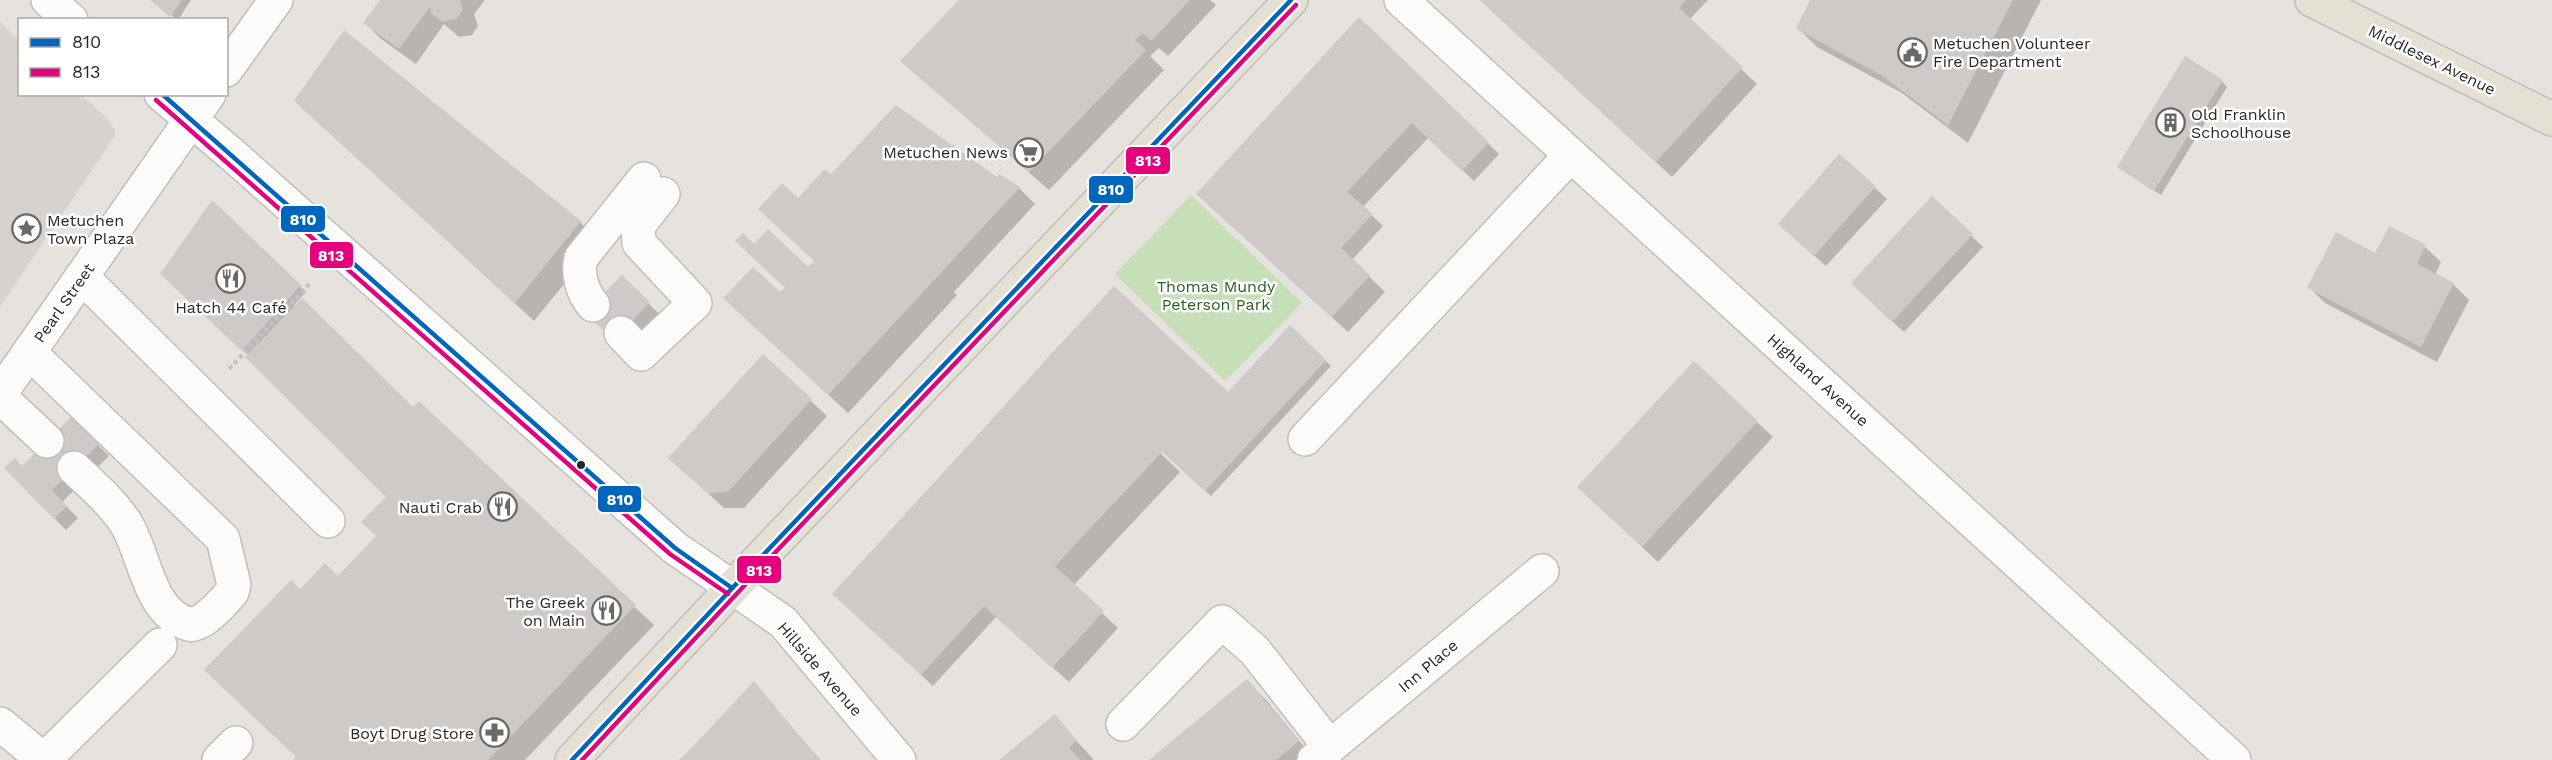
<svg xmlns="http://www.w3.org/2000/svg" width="2552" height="760" font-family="'Work Sans',sans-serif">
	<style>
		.green { fill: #c7dfb8 }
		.plaza { fill: #d6d2cd }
		.shadow { fill: #0003 }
		.building { fill: #cdcac7 }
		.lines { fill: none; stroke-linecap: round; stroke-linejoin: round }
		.minor-casing { stroke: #c0bebf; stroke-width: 36 }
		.major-casing { stroke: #bfbdbc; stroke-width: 36 }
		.path { stroke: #c3c2c2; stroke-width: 4; stroke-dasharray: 4.5 3; stroke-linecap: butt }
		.minor { stroke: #fbfbfa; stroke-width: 33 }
		.major { stroke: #e4e0d3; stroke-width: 33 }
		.bus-1-casing { stroke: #fff; stroke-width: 9 }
		.bus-2-casing { stroke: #fff; stroke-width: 9 }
		.bus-1 { stroke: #0065bd; stroke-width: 4.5 }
		.bus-2 { stroke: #e5007d; stroke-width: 4.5 }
		.bus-dot { fill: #282828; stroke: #fff; stroke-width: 2 }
		.labels { text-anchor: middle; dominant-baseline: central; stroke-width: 5; stroke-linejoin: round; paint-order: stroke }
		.poi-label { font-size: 16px; fill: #282828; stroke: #fff; text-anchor: end }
		.street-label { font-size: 16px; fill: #282828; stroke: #fff }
		.park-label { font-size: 16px; fill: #285e1e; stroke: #fff }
		.line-badge { stroke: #fff; stroke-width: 2 }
		.badge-label { font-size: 16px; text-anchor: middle; font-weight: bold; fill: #fff }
	</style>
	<rect width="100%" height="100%" fill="#e6e2de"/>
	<!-- green -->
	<path class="green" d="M1191,195L1302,303L1225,381L1115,274Z"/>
	<!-- plaza -->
	<path class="plaza" d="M0,22L19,40L20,94L81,95L107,118L115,130L114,137L0,307Z"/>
	<!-- shadow -->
	<g class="shadow">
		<path d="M152,0H191L178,20Z"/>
		<path d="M382,0H485L474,14L478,26L472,35L459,37L444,24L416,64L381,39L365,23Z"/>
		<path d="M961,0H1210L1216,5L1168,56L1159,48L1150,56L1164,70L1049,190L902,61Z"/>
		<path d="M1480,0H1708L1689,20L1757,84L1672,177Z"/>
		<path d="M1811,0H2041L1968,143L1902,93L1817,47L1798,28Z"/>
		<path d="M1359,19L1499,154L1474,181L1428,138L1363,207L1383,226L1352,260L1385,292L1348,332L1213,209Z"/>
		<path d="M344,32L580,222L599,241L534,321L296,101Z"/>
		<path d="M2222,81L2227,87L2161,195L2118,167Z"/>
		<path d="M1840,156L1887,199L1826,266L1791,235Z"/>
		<path d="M997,178L1019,188L1035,204L954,292L957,295L848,413L744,317L786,288L754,246L808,269L815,262L798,200L837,182Z"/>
		<path d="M1933,198L1983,247L1904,332L1864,295Z"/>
		<path d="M212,203L306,292L294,305L413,409L493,474L654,625L525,760H295L297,758L300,591L434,544L249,355L162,274Z"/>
		<path d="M2425,247L2441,262L2435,275L2453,284L2469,300L2437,362L2325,303L2309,287L2376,255Z"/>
		<path d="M622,277L660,315L626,351Z"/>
		<path d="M1114,288L1228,394L1290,327L1331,366L1211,496L1092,383L1090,386L1180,472L1073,586L1118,628L1069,682L996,617L933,686L846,605L896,527L1055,350Z"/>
		<path d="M763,356L827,416L744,508H724L686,473Z"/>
		<path d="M72,418L109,456L62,502L78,518L66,530L6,468H22Z"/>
		<path d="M1757,422L1773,437L1658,562L1595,503Z"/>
		<path d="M1247,681L1266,700L1315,760H1152Z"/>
		<path d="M754,683L820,760H680Z"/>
		<path d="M1054,716L1094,760H1001Z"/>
	</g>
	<!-- building -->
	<g class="building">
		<path d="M150,0H182L170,17Z"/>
		<path d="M380,0H460L463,10L456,19L442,22L432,14L430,7L399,49L363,23Z"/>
		<path d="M959,0H1190L1151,41L1142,33L1135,40L1146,50L1029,172L900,61Z"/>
		<path d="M1480,0H1686L1679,8L1743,67L1656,162Z"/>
		<path d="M1810,0H2013L1948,125L1881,75L1796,29Z"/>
		<path d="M1359,17L1489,142L1462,171L1412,123L1347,192L1373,214L1341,248L1370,275L1332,317L1196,194Z"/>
		<path d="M344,30L581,221L515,303L294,101Z"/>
		<path d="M2185,56L2223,80L2154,191L2117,167Z"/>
		<path d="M896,105L997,177L999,174L1020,187L828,395L723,298L753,267L780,292L785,288L735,241L743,233L754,244L768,229L808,267L814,261L758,209L782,183L798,198L825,169L831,174Z"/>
		<path d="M1839,154L1876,186L1814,256L1778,224Z"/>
		<path d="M1932,196L1973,234L1892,322L1851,283Z"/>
		<path d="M212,200L301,285L242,351L160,274Z"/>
		<path d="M2389,226L2426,245L2417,264L2454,283L2421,347L2307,288L2336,232L2375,253Z"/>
		<path d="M622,275L650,302L614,340L585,313Z"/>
		<path d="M1114,286L1228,392L1290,325L1326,360L1205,491L1162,452L1055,566L1104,611L1052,668L984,606L921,675L832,594Z"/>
		<path d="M302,298L413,407L419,401L636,605L488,760H293L296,757L204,670L291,580L300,589L325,563L338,576L376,536L361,522L386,497L245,357Z"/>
		<path d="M763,354L812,399L728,492L707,493L668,458Z"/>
		<path d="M1694,361L1758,421L1642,547L1577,487Z"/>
		<path d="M72,416L99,444L52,490L67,506L54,519L4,468L15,458L22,466Z"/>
		<path d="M1247,679L1299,741L1276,760H1149Z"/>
		<path d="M754,681L819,760H679L689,751Z"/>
		<path d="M1055,714L1077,741L1069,747L1080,760H999Z"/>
	</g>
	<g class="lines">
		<defs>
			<g id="minor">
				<path d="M48,0L71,20"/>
				<path d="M1401,0L2234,760"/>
				<path d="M226,70L276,0"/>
				<path d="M161,94L236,158L675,548L783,622L899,760"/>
				<path d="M82,277L328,521"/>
				<path d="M593,305C582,292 577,274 581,258L644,179"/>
				<path d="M621,333L641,354L695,303L639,243L638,226L663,194"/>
				<path d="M29,352L223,539L234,585L232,592C224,601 201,628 189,624C148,614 145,552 125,522C111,501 92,485 74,468"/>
				<path d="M0,394L209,94"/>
				<path d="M0,397L47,441"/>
				<path d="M1305,439L1571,155"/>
				<path d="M0,724L44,760"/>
				<path d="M1123,724L1222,622L1255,651L1330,747"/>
				<path d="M44,760L160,645"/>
				<path d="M219,760L236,743"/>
				<path d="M1314,760L1542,571"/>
			</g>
			<g id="major">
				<path d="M2312,0L2552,119"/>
				<path d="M572,760L765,553L1291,0"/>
			</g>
		</defs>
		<!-- minor casing -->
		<use href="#minor" class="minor-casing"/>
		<!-- major casing -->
		<use href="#major" class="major-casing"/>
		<!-- path -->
		<path class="path" d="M229,369L311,282"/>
		<!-- minor -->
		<use href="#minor" class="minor"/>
		<!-- major -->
		<use href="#major" class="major"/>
		<defs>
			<g id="bus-1">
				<path d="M162,94L675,548L732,588"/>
				<path d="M572,760L765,553L1291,0"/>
			</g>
			<g id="bus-2">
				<path d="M156,100L670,554L728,594"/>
				<path d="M582,760L770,558L1296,5"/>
			</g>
		</defs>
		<!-- bus-1 casing -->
		<use href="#bus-1" class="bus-1-casing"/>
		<!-- bus-2 casing -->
		<use href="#bus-2" class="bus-2-casing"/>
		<!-- bus-1 -->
		<use href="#bus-1" class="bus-1"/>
		<!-- bus-2 -->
		<use href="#bus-2" class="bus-2"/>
	</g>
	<!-- icons -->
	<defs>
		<symbol id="civic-ring" viewBox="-11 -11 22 22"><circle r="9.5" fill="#fff" stroke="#6a6968" stroke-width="1.5"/><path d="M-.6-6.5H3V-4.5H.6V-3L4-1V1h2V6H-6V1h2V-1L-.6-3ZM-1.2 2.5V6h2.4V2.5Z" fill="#6a6968"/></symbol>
		<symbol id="building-ring" viewBox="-11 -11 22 22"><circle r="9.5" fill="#fff" stroke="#6a6968" stroke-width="1.5"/><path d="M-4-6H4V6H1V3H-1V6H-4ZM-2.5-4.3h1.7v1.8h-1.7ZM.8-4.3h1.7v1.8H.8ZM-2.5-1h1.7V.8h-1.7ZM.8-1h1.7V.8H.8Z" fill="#6a6968"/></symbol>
		<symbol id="supermarket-ring" viewBox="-11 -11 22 22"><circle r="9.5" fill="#fff" stroke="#6a6968" stroke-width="1.5"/><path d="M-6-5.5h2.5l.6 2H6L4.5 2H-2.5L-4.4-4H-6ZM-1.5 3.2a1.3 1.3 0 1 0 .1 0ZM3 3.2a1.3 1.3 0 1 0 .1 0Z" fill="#6a6968"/></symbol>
		<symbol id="sight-ring" viewBox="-11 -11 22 22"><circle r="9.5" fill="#fff" stroke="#6a6968" stroke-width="1.5"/><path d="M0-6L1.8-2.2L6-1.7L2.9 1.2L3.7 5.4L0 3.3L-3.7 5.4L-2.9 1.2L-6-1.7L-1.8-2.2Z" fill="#6a6968"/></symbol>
		<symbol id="restaurant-ring" viewBox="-11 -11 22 22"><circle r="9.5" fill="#fff" stroke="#6a6968" stroke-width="1.5"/><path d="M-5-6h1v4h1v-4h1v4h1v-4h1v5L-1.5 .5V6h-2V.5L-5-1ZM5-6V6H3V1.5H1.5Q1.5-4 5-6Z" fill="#6a6968"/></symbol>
		<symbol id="pharmacy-ring" viewBox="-11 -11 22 22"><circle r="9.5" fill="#fff" stroke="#6a6968" stroke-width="1.5"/><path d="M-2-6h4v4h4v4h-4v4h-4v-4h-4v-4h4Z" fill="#6a6968"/></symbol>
	</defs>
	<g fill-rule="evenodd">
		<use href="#civic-ring" x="1896" y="36" width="33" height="33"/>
		<use href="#building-ring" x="2154" y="106" width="33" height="33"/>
		<use href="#supermarket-ring" x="1012" y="136" width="33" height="33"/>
		<use href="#sight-ring" x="10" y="212" width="33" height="33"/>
		<use href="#restaurant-ring" x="214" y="262" width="33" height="33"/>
		<use href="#restaurant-ring" x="486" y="490" width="33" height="33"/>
		<use href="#restaurant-ring" x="590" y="594" width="33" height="33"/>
		<use href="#pharmacy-ring" x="478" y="716" width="33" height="33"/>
	</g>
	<!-- markers -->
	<circle class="bus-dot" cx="581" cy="465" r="5"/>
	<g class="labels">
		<!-- poi labels -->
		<g class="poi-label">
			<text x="1933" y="43" text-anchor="start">Metuchen Volunteer<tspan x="1933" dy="18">Fire Department</tspan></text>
			<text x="2191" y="114" text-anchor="start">Old Franklin<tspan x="2191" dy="18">Schoolhouse</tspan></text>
			<text x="1008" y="152">Metuchen News</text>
			<text x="47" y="220" text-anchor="start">Metuchen<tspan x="47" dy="18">Town Plaza</tspan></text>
			<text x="231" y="307" text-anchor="middle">Hatch 44 Café</text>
			<text x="482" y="507">Nauti Crab</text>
			<text x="585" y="602">The Greek<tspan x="585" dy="18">on Main</tspan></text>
			<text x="474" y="733">Boyt Drug Store</text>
		</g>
		<!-- street labels -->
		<g class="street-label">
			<text transform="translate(2432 60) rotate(26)">Middlesex Avenue</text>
			<text transform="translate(64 303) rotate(-55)">Pearl Street</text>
			<text transform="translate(1818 380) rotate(42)">Highland Avenue</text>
			<text transform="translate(1428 666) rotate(-40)">Inn Place</text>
			<text transform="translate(820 669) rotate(49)">Hillside Avenue</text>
		</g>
		<!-- park labels -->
		<g class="park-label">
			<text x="1216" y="286">Thomas Mundy<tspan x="1216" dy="18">Peterson Park</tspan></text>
		</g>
	</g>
	<g class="line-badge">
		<rect x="1125" y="146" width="46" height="29" rx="6" fill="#e5007d"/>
		<rect x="1088" y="175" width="46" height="29" rx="6" fill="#0065bd"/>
		<rect x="280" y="205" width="46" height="28" rx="6" fill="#0065bd"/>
		<rect x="309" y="241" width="45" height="28" rx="6" fill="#e5007d"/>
		<rect x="597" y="485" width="45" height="28" rx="6" fill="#0065bd"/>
		<rect x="736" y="555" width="46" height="29" rx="6" fill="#e5007d"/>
	</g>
	<g class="badge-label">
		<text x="1148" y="166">813</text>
		<text x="1111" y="195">810</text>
		<text x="303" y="225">810</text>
		<text x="331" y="261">813</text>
		<text x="620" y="505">810</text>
		<text x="759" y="576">813</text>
	</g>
	<!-- legend -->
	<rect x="18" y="18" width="210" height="78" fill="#ffffff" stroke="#a9a9a9" stroke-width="1.5"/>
	<rect x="30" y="38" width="30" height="9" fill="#0065bd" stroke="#a9a9a9" stroke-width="1.5"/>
	<text x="72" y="48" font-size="18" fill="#282828">810</text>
	<rect x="30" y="68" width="30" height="9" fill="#e5007d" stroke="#a9a9a9" stroke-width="1.5"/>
	<text x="72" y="78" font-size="18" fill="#282828">813</text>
</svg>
